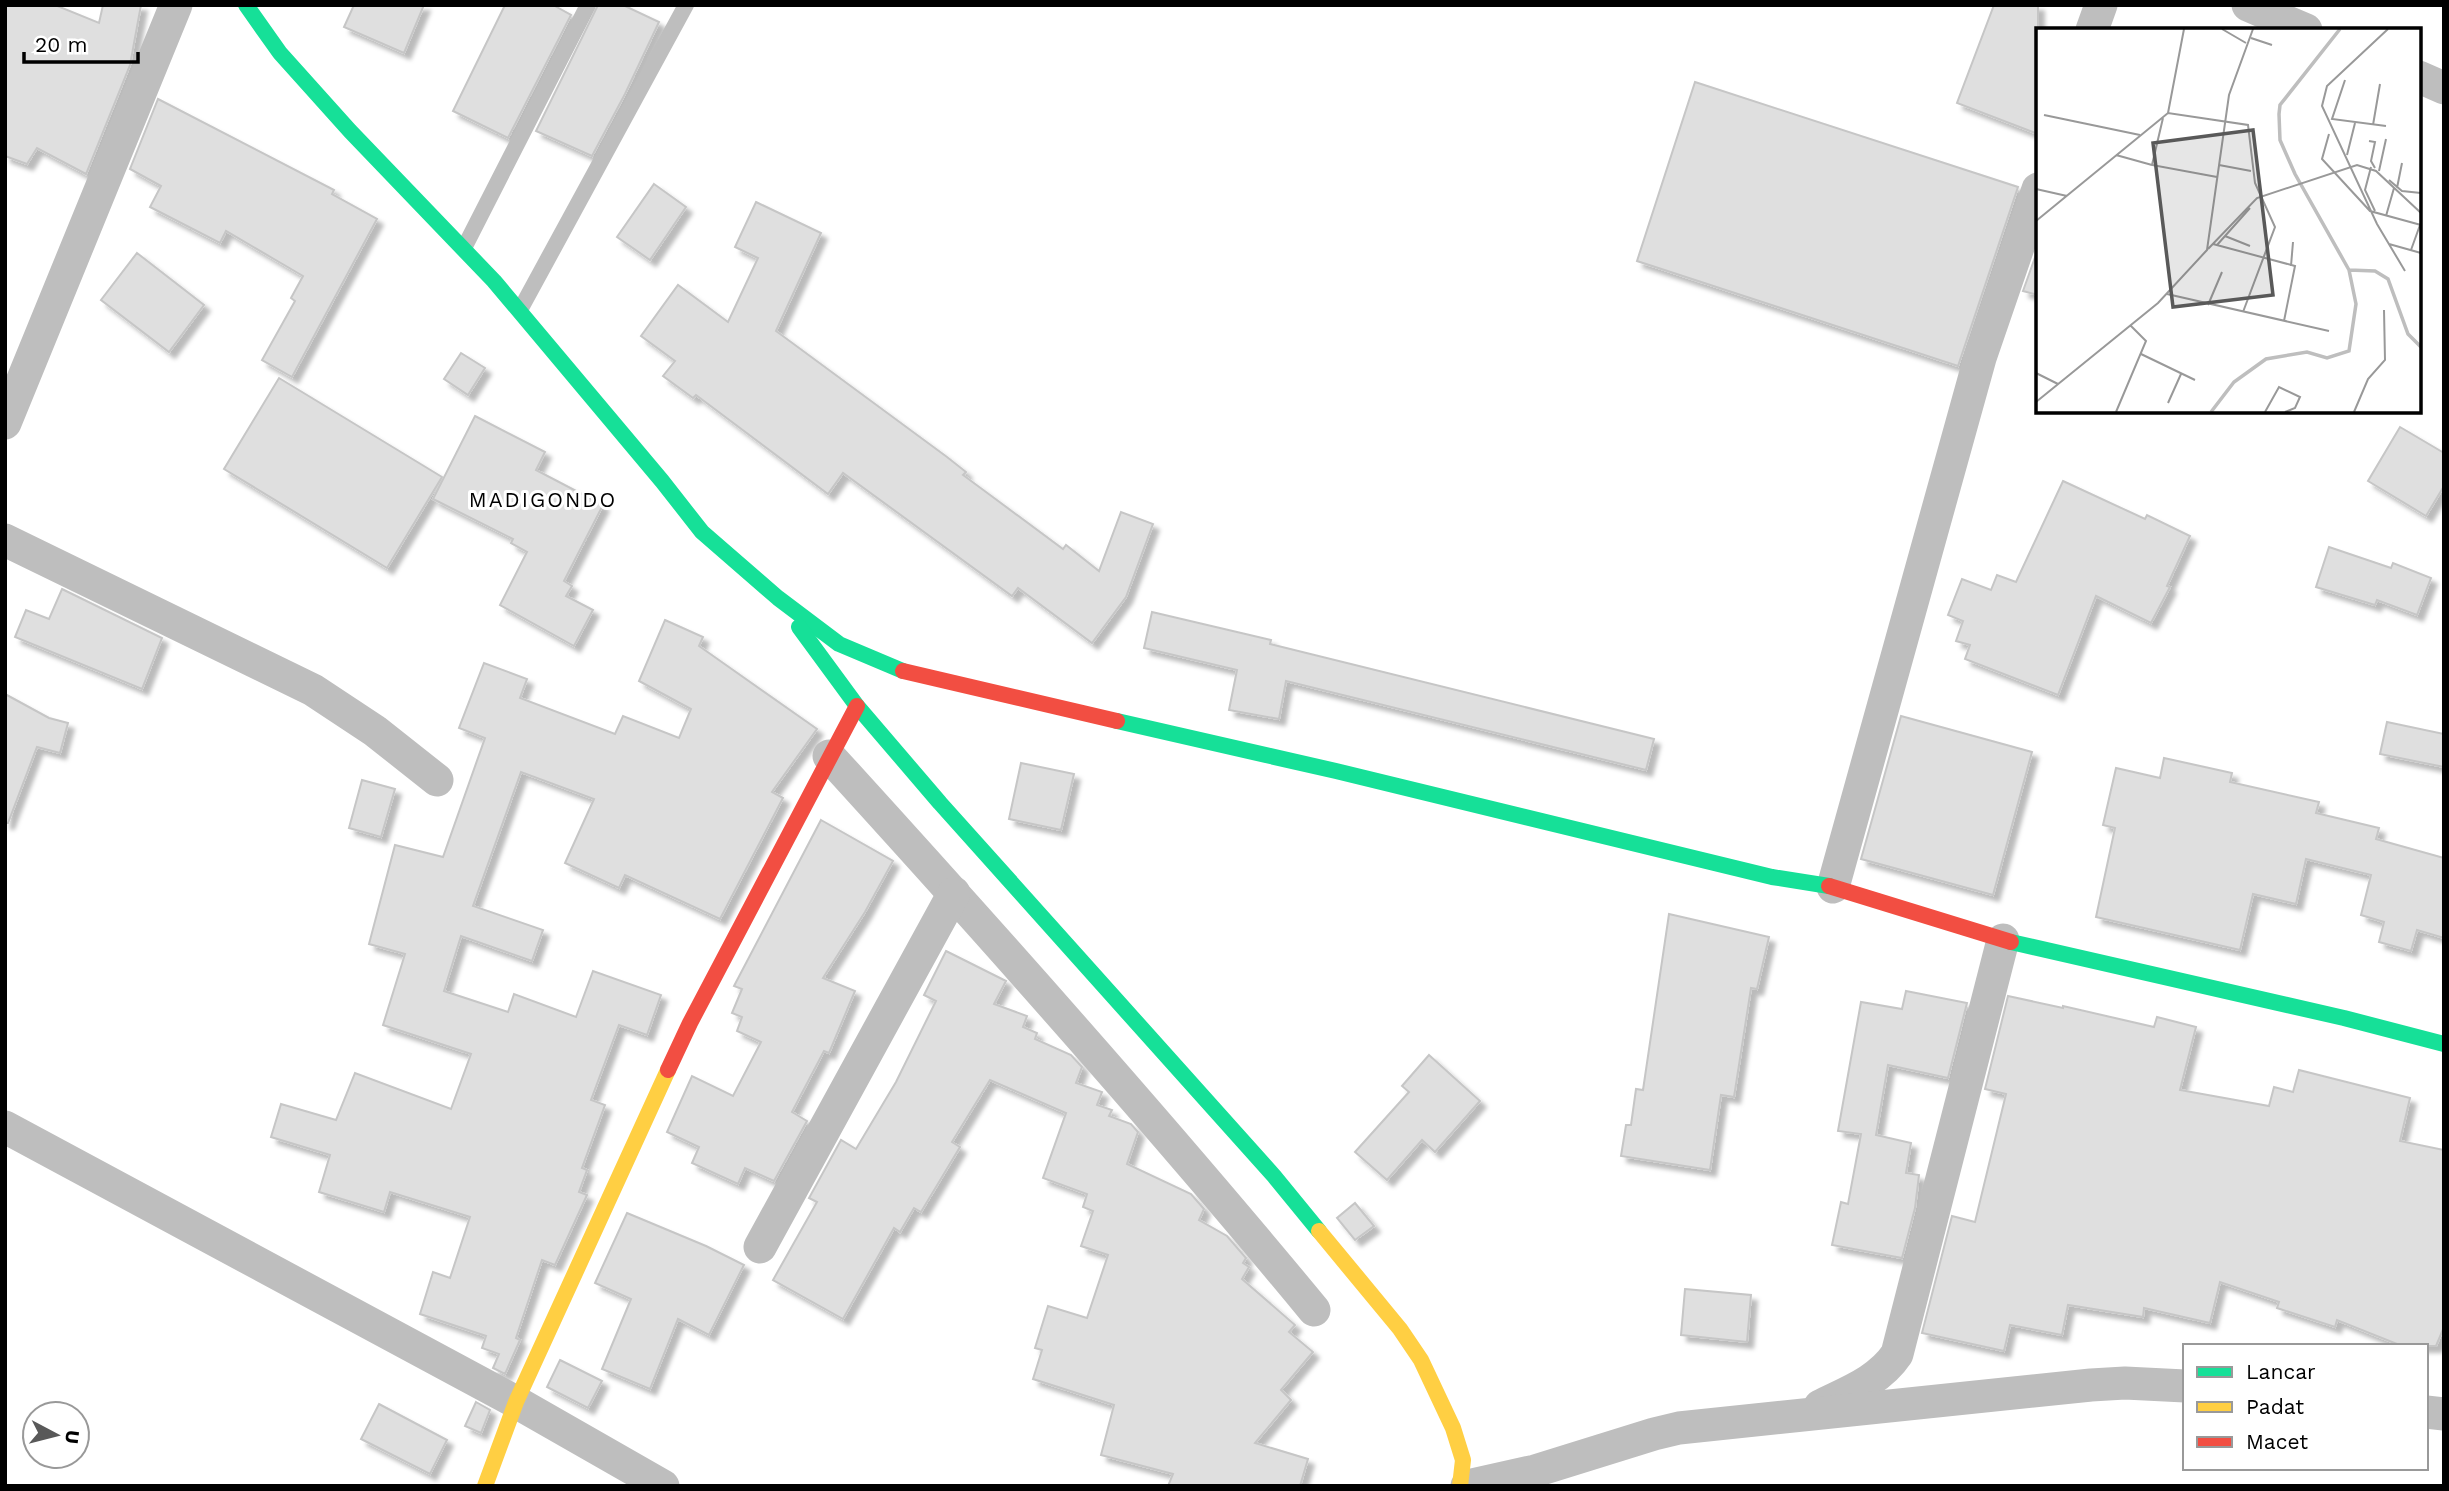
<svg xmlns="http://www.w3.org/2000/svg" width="2449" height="1491" font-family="'Work Sans',sans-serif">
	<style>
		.building { fill: #dfdfdf; stroke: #c6c6c6; stroke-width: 2; filter: url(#shadow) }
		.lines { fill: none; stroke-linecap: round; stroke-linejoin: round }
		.lane { stroke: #bebebe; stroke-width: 16 }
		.street { stroke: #bebebe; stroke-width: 33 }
		.fast { stroke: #16e098; stroke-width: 16 }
		.slow { stroke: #ffcf43; stroke-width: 16 }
		.jam { stroke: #f24e42; stroke-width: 16 }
		.labels { text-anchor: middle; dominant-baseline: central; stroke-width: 6; stroke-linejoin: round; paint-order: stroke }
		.quarter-label { font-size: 21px; letter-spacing: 2px; fill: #000; stroke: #fff }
		.inset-river { fill: none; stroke: #bebebe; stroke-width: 3.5 }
		.inset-road { fill: none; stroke: #999; stroke-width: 2 }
		.view { fill: #595959; fill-opacity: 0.15; stroke: #595959; stroke-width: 3.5 }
		.inset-edge { fill: none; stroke: #000; stroke-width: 3.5 }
	</style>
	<defs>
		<filter id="shadow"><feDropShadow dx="6" dy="6" stdDeviation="2" flood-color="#0004"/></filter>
	</defs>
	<rect width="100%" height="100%" fill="#fff"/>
	<!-- building -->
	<g class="building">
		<path d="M5,5H55L99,23L103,5H141L130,65L86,174L37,148L27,164L5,156Z"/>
		<path d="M354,5H424L404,53L344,27Z"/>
		<path d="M505,5H553L571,15L508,138L453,111Z"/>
		<path d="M598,5H623L659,22L625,94L592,156L536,131Z"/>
		<path d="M1994,5H2038V134L1957,103Z"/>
		<path d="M1695,82L2018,187L1958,366L1637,261Z"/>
		<path d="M158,99L334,190L332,194L377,219L292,377L262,360L295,301L291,298L303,276L226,231L220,243L150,207L161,186L130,169Z"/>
		<path d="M654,184L686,207L650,260L617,237Z"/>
		<path d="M756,202L821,233L776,331L947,457L966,472L963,475L1063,549L1066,545L1099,571L1121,512L1153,524L1126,597L1092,643L1018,588L1012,596L843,473L828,494L696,395L693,398L663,376L675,361L641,336L678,285L728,322L758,258L735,247Z"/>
		<path d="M2038,249V295L2023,291Z"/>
		<path d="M137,253L204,305L169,352L101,300Z"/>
		<path d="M461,353L485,368L468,395L444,379Z"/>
		<path d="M279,378L442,477L387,568L224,469Z"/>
		<path d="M475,416L545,452L536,470L603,505L564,581L572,586L566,596L593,610L574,646L500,605L527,552L511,543L513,539L433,499Z"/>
		<path d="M2400,427L2444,453V486L2426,516L2368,481Z"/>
		<path d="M2063,481L2145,519L2147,515L2190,536L2167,586L2170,587L2151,623L2096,596L2058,695L1965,659L1970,645L1956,641L1963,621L1948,615L1962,579L1991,590L1997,575L2016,582Z"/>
		<path d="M2329,547L2391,568L2393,563L2431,578L2417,615L2377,600L2375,605L2316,587Z"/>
		<path d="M62,589L162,638L142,689L15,637L26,610L49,619Z"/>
		<path d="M1152,612L1271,640L1270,644L1654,739L1646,770L1286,681L1279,719L1229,710L1237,670L1144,648Z"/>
		<path d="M665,620L703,637L699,646L817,729L772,792L783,798L720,919L625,875L619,888L565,863L594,799L521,772L473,906L543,930L532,961L461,936L444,991L508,1012L514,994L576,1017L593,971L661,995L647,1035L619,1025L591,1100L605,1105L582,1168L587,1170L579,1192L587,1195L555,1265L542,1260L516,1338L520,1340L505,1374L493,1368L499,1354L482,1348L486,1336L420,1314L433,1272L450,1278L470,1217L390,1192L384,1212L319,1192L330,1155L271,1137L281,1104L336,1120L355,1073L451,1109L471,1054L383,1025L405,954L369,944L395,845L443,857L485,738L459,728L484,663L527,679L520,698L615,734L623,716L679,738L691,709L639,681Z"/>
		<path d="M5,694L49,718L68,723L60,753L37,747L8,823H5Z"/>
		<path d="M1901,716L2032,752L1993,895L1861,859Z"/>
		<path d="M2387,722L2444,734V767L2380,754Z"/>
		<path d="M2164,758L2232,773L2230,782L2319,802L2316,813L2379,828L2376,839L2444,858V938L2417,930L2411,951L2379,942L2384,922L2361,915L2371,875L2306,859L2296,904L2253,894L2240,950L2096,917L2115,828L2103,825L2116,768L2160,778Z"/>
		<path d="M1021,763L1074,774L1061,830L1009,819Z"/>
		<path d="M362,780L395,789L381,837L349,828Z"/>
		<path d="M821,820L893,861L865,912L823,978L855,991L829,1053L824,1051L792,1112L807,1121L774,1181L745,1168L738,1184L692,1163L699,1147L667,1132L692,1076L733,1096L761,1042L737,1031L742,1017L732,1013L742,989L734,986Z"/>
		<path d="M1669,914L1769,937L1757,989L1751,988L1734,1097L1721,1095L1710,1170L1621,1156L1626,1125H1631L1636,1089L1643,1090Z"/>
		<path d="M946,951L1006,981L994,1004L1027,1016L1023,1027L1037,1033L1035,1039L1071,1055L1082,1067L1076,1083L1102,1092L1097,1105L1112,1110L1109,1116L1131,1124L1138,1132L1127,1164L1191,1194L1204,1209L1199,1220L1227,1236L1246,1258L1243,1263L1249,1267L1242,1279L1295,1325L1289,1332L1313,1352L1281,1390L1291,1400L1255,1443L1308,1459L1300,1486H1168L1173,1474L1101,1455L1114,1405L1033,1379L1042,1350L1035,1348L1048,1306L1087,1318L1108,1255L1081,1246L1093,1211L1083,1207L1087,1194L1043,1178L1066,1113L990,1080L952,1142L960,1147L921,1212L914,1208L900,1232L894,1228L843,1319L773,1280L817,1202L809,1198L841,1140L856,1149L896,1082L936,1001L924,995Z"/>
		<path d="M1906,991L1967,1003L1948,1078L1888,1065L1876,1135L1911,1143L1906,1173L1919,1175L1915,1208L1902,1258L1832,1245L1841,1202L1848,1204L1861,1134L1838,1131L1861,1002L1902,1009Z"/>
		<path d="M2008,996L2063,1008V1006L2154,1027L2157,1017L2196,1027L2180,1090L2269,1106L2274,1087L2293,1092L2299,1070L2410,1098L2400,1141L2444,1150V1327L2436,1346H2402L2337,1320L2335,1327L2277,1308L2279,1302L2220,1282L2210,1323L2144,1308L2143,1317L2068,1305L2062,1335L2010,1325L2004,1351L1922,1333L1952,1216L1975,1222L2006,1094L1985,1089Z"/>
		<path d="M1429,1055L1480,1101L1435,1152L1422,1140L1387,1180L1355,1152L1409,1092L1402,1086Z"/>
		<path d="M1355,1203L1374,1226L1355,1240L1337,1218Z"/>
		<path d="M627,1213L706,1246L744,1265L709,1335L678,1319L650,1389L602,1369L631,1299L595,1283Z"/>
		<path d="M1685,1289L1751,1295L1747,1342L1681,1335Z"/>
		<path d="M560,1360L602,1381L588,1408L547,1387Z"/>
		<path d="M476,1402L490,1410L481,1433L465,1426Z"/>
		<path d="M379,1404L447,1440L430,1474L361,1439Z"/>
	</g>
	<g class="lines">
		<!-- lane -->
		<g class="lane">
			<path d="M464,248L588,5"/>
			<path d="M520,310L686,5"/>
		</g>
		<!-- street -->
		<g class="street">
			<path d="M2248,5L2306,30"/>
			<path d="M2092,30L2101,5"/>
			<path d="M2419,77L2444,88"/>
			<path d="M5,423L176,5"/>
			<path d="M5,540L313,690L375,731L437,780"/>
			<path d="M829,756C994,937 1158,1121 1314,1310"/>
			<path d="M1833,887L1980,358L2038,189"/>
			<path d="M5,1127L516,1402L663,1486"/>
			<path d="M760,1247L954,893"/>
			<path d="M1820,1406C1848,1392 1879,1381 1897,1354L2003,940"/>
			<path d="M2426,1412L2444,1414"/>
			<path d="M1467,1486L1535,1471L1654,1434L1679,1428L2091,1385L2125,1383L2185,1386"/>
		</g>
		<!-- fast -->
		<g class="fast">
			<path d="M246,5L280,53L350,131L494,281L662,481L702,532L778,598L839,644L903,671"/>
			<path d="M799,627L857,706L940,803L1274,1176L1319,1231"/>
			<path d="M1117,721L1336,771L1772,877L1829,886"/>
			<path d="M2011,942L2344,1018L2444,1044"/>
		</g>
		<!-- slow -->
		<g class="slow">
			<path d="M1319,1231L1400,1329L1421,1360L1453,1428L1463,1460L1460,1486"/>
			<path d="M485,1486L516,1402L668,1070"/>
		</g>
		<!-- jam -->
		<g class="jam">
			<path d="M903,671L1117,721"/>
			<path d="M1829,886L2011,942"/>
			<path d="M668,1070L690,1023L857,706"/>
		</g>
	</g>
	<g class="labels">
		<!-- quarter labels -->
		<g class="quarter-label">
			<text x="543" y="499">MADIGONDO</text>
		</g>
	</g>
	<!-- overview -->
	<g transform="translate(2036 28)">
		<rect width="385" height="385" fill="#fff"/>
		<path class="inset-river" d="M313,242L339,243L352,251L372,306L385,319M175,384L198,354L230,331L271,324L291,330L313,323L320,276L313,242L259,146L244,112L243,86L244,77L304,1"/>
		<path class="inset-road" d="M186,1L210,15M352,1L291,58L286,78L341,196L369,243M215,10L236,17M309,52L296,91L350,98M132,85L148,1M8,87L104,107M127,90L116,137L181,149M337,97L344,56M293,106L286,131L334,183L385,197M333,113L339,114L335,133L339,140M80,127L116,137M311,127L319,95M183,137L215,143M335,139L329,162L339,183M343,143L350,111M353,152L366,163L385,165M361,160L366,135M0,161L31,168M350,188L358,160M0,193L132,85L212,97L219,155L239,199L207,284M189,208L214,218M177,216L259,238L248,293M353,216L385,225M181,217L214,180M172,221L221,170L321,137L340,143L385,185M375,222L384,197M255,238L257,214M131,266L293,303M172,277L186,244M105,326L159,352M0,345L22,356M0,374L122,275L171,222L193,67L217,1M132,375L145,346M80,384L110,313L94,297M229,384L243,359L264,369L259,380L249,384M318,384L332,351L349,332L348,282"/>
		<path class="view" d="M217,102L237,267L137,279L117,115Z"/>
		<rect width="385" height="385" class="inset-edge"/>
	</g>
	<!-- border -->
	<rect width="2449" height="1491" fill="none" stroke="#000000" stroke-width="14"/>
	<!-- legend -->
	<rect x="2183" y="1344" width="245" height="126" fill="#ffffff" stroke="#999999" stroke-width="2"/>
	<rect x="2197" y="1367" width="35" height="10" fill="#16e098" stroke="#999999" stroke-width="2"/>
	<text x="2246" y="1379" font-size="21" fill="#000000">Lancar</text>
	<rect x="2197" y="1402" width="35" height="10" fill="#ffcf43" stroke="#999999" stroke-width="2"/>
	<text x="2246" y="1414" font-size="21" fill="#000000">Padat</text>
	<rect x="2197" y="1437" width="35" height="10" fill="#f24e42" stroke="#999999" stroke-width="2"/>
	<text x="2246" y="1449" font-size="21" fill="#000000">Macet</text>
	<!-- north arrow -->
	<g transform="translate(56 1435) rotate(97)"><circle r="33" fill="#ffffff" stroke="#999999" stroke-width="2"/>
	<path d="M0-5L12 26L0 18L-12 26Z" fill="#595959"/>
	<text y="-10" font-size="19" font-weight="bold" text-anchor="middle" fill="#000000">U</text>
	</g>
	<!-- scale -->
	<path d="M24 52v10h114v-10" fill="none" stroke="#000000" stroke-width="3.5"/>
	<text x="35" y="52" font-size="21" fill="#000000" stroke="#ffffff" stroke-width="5" paint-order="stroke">20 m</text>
</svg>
